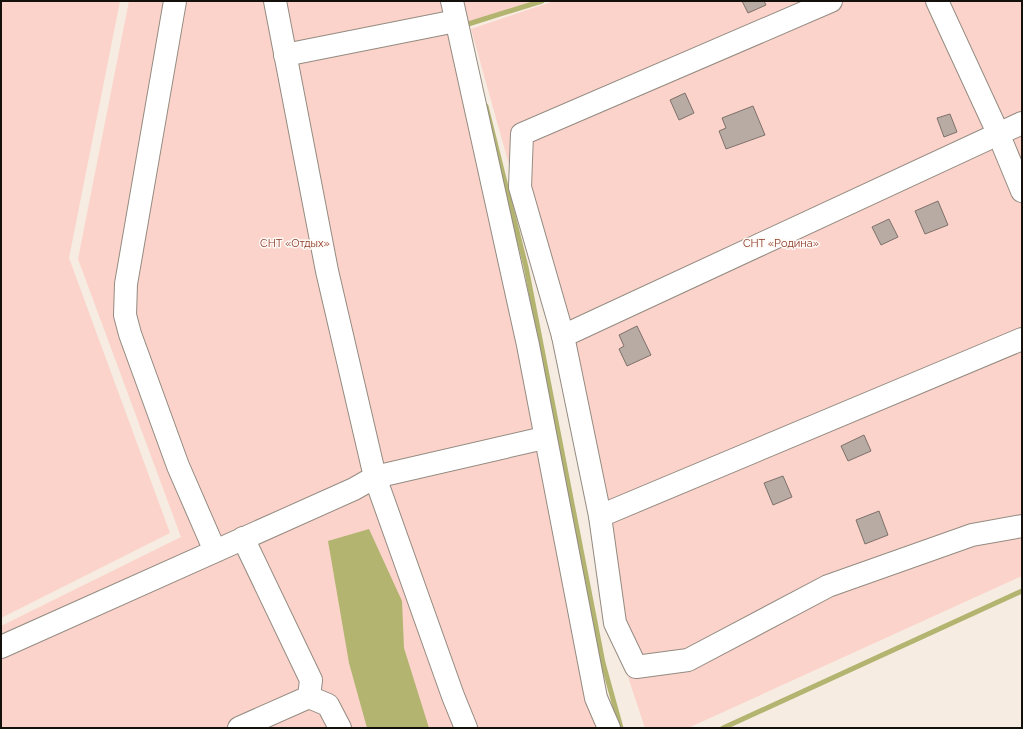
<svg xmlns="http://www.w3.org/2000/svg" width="1023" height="729" font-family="Raleway,sans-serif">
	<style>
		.green { fill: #fbd3cb }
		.water { fill: #b2b470 }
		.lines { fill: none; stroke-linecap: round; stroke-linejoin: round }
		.stream { stroke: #b2b470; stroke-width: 5 }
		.building { fill: #b8aba4; stroke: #7d716a }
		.minor-casing { stroke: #948b81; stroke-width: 24 }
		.minor { stroke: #fff; stroke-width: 22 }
		.labels { text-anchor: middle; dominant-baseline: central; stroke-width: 3; stroke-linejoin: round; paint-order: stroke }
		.park-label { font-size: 11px; fill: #8d3727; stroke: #fefaf6 }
	</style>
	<rect width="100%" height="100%" fill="#f6ece1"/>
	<!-- green -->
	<g class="green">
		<path d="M1,1H120L69,258L170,533L1,618Z"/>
		<path d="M129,1H535L461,24L612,728H1V626L181,537L78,259Z"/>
		<path d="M554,1H1022V576L688,728H645L609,620L557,336L471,29Z"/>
	</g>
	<!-- water -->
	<path class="water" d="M369,529L402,601L404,648L429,728H367L349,663L328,541Z"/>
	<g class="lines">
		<!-- stream -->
		<g class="stream">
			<path d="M466,28L465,25L542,1"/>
			<path d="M486,106L526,267L603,663L621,728"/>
			<path d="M723,728L1022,591"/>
		</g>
	</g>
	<!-- building -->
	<g class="building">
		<path d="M742,1H764L766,5L748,13Z"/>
		<path d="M685,93L694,113L679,120L670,100Z"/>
		<path d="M753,106L765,135L726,149L719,131L726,128L722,118Z"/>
		<path d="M950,114L957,132L944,137L937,118Z"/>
		<path d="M938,201L948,225L925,234L915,211Z"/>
		<path d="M889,219L898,237L881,245L872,227Z"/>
		<path d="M637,326L651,355L627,366L619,349L624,346L619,335Z"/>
		<path d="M864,435L871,451L848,461L841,446Z"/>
		<path d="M783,476L792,497L773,505L764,483Z"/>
		<path d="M879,511L888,535L865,544L856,520Z"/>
	</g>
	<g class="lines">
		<defs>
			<g id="minor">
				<path d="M175,1L126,284L125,315L130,334L178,466L215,551"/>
				<path d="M452,1L528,345L596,698L609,728"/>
				<path d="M937,1L998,133L1022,191"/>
				<path d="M285,55L456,21"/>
				<path d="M1022,123L563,336L600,516L615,623L636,667L688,660L828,586L972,535L1022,526"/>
				<path d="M563,336L520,187L522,134L831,1"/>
				<path d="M600,516L1022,339"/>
				<path d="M243,538L311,680L309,697"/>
				<path d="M1,647L354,489L375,477L327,271L275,1"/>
				<path d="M239,728L309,697L328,705L340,728"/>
				<path d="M466,728L453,696L375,477L544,438"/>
			</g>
		</defs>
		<!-- minor casing -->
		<use href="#minor" class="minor-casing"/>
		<!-- minor -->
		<use href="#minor" class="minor"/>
	</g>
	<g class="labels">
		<!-- park labels -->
		<g class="park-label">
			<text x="295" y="243">СНТ «Отдых»</text>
			<text x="781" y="243">СНТ «Родина»</text>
		</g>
	</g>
	<!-- border -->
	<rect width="1023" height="729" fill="none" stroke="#14110d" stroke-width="4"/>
</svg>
